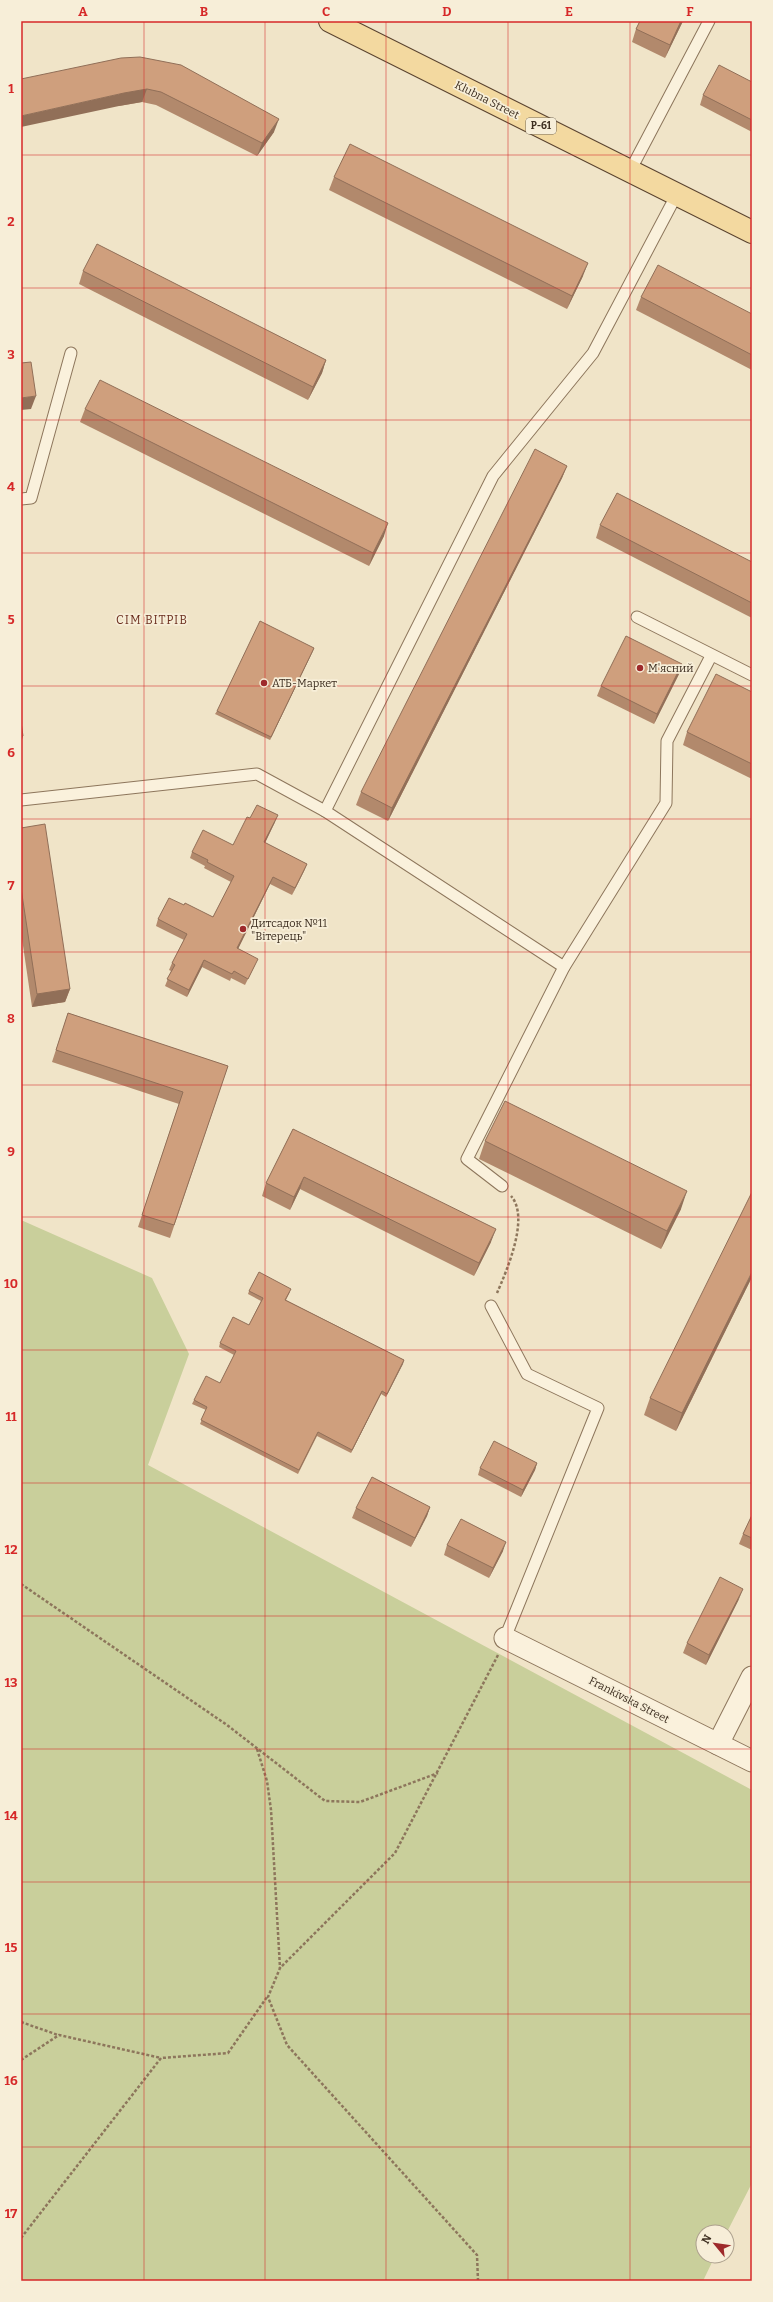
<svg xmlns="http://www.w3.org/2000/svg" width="773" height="2302" font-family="Bitter,serif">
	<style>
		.green { fill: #c9cf9b }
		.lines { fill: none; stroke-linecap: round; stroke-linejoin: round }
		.service-casing { stroke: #8d765c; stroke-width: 13 }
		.minor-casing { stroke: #8d765c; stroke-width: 23 }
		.primary-casing { stroke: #5b4430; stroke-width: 24 }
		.path { stroke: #8d765c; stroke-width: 2.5; stroke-dasharray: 3 2; stroke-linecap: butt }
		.service { stroke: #faf1dc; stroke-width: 11 }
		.minor { stroke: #faf1dc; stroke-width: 21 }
		.primary { stroke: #f3d9a0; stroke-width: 22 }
		.wall { fill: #b2896c }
		.shaded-wall { fill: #916f58 }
		.building { fill: #cf9f7d; stroke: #916f58 }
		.grid { fill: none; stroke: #d62828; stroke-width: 1; stroke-opacity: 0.55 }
		.poi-dot { fill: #9e2a2b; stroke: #f7eed8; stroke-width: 1.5 }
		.labels { text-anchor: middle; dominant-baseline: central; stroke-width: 3.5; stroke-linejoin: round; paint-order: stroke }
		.shield { fill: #f7eed8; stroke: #756857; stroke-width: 1 }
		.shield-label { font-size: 10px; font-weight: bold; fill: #3d2e20 }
		.street-label { font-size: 11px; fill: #3d2e20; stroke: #f7eed8 }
		.poi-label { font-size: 11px; fill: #3d2e20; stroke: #f7eed8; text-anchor: start }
		.neighbourhood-label { font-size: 12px; letter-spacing: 1px; fill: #6b2e1e; stroke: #f7eed8 }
		.neatline { fill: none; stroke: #d62828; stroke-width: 1.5 }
		.grid-label { font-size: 13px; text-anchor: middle; font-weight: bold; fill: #d62828 }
	</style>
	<rect width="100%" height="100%" fill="#f0e4c8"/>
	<!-- green -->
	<path class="green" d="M21,1220L152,1278L189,1354L148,1465L752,1790V2183L727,2232H703V2256H715L703,2281H21Z"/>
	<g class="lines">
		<defs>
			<g id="service">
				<path d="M630,171L709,21"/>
				<path d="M21,499L31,498L71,353"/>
				<path d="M637,617L752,675"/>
				<path d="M21,800L257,774L325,811"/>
				<path d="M564,967L325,811L493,476L593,353L677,194"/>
				<path d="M502,1186L467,1159L564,967L666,803L667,741L711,656"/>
				<path d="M491,1306L527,1374L598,1408L505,1638"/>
			</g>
			<g id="minor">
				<path d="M505,1638L752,1761"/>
				<path d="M718,1744L752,1677"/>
			</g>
			<path id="primary" d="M330,21L752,232"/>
		</defs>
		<!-- service casing -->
		<use href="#service" class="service-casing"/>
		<!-- minor casing -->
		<use href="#minor" class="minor-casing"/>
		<!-- primary casing -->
		<use href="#primary" class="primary-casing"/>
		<!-- path -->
		<g class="path">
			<path d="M497,1293C507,1270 530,1217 511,1196"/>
			<path d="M21,1584L227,1725L325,1801L360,1802L438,1773"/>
			<path d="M257,1749L267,1781L271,1810L280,1968"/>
			<path d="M21,2022L58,2035"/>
			<path d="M21,2060L59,2035L161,2058"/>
			<path d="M21,2238L161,2058L228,2053L267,1997"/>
			<path d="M478,2281L477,2255L287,2045L268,1997L280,1968L395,1853L498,1655"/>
		</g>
		<!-- service -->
		<use href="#service" class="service"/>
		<!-- minor -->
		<use href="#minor" class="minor"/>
		<!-- primary -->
		<use href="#primary" class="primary"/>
	</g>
	<!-- wall -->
	<g class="wall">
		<path d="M640,21H683L665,58L632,42L636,29Z"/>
		<path d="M121,58L274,132L257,156L156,105L142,102L119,106Z"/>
		<path d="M752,82V132L700,105L703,95Z"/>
		<path d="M334,177L583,276L567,309L329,190Z"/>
		<path d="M83,271L326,360L322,373L308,400L79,284Z"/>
		<path d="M641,297L752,314V370L636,310Z"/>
		<path d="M85,409L384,536L369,566L80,422Z"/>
		<path d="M567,466L562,478L388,821L356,805L361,792Z"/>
		<path d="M600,525L752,562V618L596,538Z"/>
		<path d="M314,648L270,740L215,714L217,711Z"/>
		<path d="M682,664L679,674L654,724L597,696L601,686Z"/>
		<path d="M752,692V779L683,745L687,732Z"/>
		<path d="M250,818L275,822L265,843L307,864L304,871L292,895L270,884L238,949L255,965L245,985L231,978L230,981L202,967L187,997L165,986L171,971L169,970L172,963L184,940L156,926L158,919L184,905L213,917L231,882L204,868L205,866L190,858L192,852L233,845Z"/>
		<path d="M21,828L70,989L65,1002L32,1007L21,932Z"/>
		<path d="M68,1013L228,1066L170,1238L138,1227L179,1104L52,1062Z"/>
		<path d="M293,1129L491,1242L474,1276L300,1189L290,1210L262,1196L266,1183Z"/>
		<path d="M485,1141L681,1209L661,1249L479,1159Z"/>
		<path d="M752,1277L676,1431L644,1415L650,1398Z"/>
		<path d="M249,1291L290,1292L286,1300L404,1360L386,1397L381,1394L351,1453L317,1436L298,1474L200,1424L206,1410L192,1404L194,1400L220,1383L234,1355L219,1347L220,1343L249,1325L261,1301L248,1294Z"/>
		<path d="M537,1463L535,1470L521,1497L478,1475L480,1468Z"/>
		<path d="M430,1507L427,1516L411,1547L352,1518L356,1508Z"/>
		<path d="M752,1515V1550L739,1544L743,1534Z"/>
		<path d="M447,1545L503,1551L489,1578L444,1555Z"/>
		<path d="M739,1599L706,1665L683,1653L687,1643Z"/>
	</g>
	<!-- shaded-wall -->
	<g class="shaded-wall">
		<path d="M681,21H683L665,58L670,45Z"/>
		<path d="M147,89L142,102L119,106L21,127V116L124,93Z"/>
		<path d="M279,119L274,132L257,156L262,143Z"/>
		<path d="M588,263L583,276L567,309L572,296Z"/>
		<path d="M326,360L322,373L308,400L313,387Z"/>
		<path d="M36,396L31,409L21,410V398Z"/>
		<path d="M567,466L562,478L388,821L392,808Z"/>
		<path d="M388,523L384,536L369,566L373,553Z"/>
		<path d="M314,648L313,651L270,740L271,737Z"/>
		<path d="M682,664L679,674L654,724L657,714Z"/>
		<path d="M23,736L21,743V737Z"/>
		<path d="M278,815L275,822L262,849L264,842Z"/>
		<path d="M307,864L304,871L292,895L295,888Z"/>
		<path d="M273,877L270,884L235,955L237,948Z"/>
		<path d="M204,960L202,967L187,997L189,990Z"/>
		<path d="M70,989L65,1002L32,1007L37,994Z"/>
		<path d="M304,1177L300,1189L290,1210L294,1197Z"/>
		<path d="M687,1191L681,1209L661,1249L667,1231Z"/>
		<path d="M496,1229L491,1242L474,1276L479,1263Z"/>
		<path d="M752,1272V1277L676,1431L682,1413Z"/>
		<path d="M404,1360L403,1364L386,1397L387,1394Z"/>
		<path d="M382,1391L381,1394L351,1453L352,1450Z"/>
		<path d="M537,1463L535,1470L521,1497L523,1490Z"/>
		<path d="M430,1507L427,1516L411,1547L415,1538Z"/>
		<path d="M506,1542L503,1551L489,1578L493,1568Z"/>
		<path d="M743,1589L739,1599L706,1665L709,1655Z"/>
	</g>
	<!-- building -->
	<g class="building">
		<path d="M640,21H681L670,45L636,29Z"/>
		<path d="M140,57L181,65L279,119L262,143L161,92L147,89L124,93L21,116V79L121,58Z"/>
		<path d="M719,65L752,82V120L703,95Z"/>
		<path d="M350,144L588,263L572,296L334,177Z"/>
		<path d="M97,244L326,360L313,387L83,271Z"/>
		<path d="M658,265L752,314V355L641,297Z"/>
		<path d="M31,362L36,396L21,398V363Z"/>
		<path d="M100,380L388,523L373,553L85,409Z"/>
		<path d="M535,449L567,466L392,808L361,792Z"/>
		<path d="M617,493L752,562V603L600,525Z"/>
		<path d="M260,621L314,648L271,737L217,711Z"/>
		<path d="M626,636L682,664L657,714L601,686Z"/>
		<path d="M716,674L752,692V764L687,732Z"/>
		<path d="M21,722L23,736L21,737Z"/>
		<path d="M257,805L278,815L264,842L307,864L295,888L273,877L237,948L258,959L248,979L234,971L232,974L204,960L189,990L167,979L175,965L172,963L187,934L158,919L169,898L184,905L185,903L213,917L234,876L207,862L208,860L192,852L203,830L233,845L247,817L250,818Z"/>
		<path d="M45,824L70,989L37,994L21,888V828Z"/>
		<path d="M68,1013L228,1066L174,1225L142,1215L183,1092L56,1050Z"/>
		<path d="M505,1101L687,1191L667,1231L485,1141Z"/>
		<path d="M293,1129L496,1229L479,1263L304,1177L294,1197L266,1183Z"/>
		<path d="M752,1192V1272L682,1413L650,1398Z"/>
		<path d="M259,1272L291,1289L285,1300L404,1360L387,1394L382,1391L352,1450L318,1432L299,1470L201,1420L207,1407L194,1400L206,1376L220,1383L236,1351L220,1343L233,1317L249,1325L263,1298L249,1291Z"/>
		<path d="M494,1441L537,1463L523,1490L480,1468Z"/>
		<path d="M372,1477L430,1507L415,1538L356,1508Z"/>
		<path d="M752,1515V1538L743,1534Z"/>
		<path d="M461,1519L506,1542L493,1568L447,1545Z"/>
		<path d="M720,1577L743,1589L709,1655L687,1643Z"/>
	</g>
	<!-- grid -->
	<path class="grid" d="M144,21V2281M265,21V2281M386,21V2281M508,21V2281M630,21V2281M21,155H752M21,288H752M21,420H752M21,553H752M21,686H752M21,819H752M21,952H752M21,1085H752M21,1217H752M21,1350H752M21,1483H752M21,1616H752M21,1749H752M21,1882H752M21,2014H752M21,2147H752"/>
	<!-- markers -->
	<g class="poi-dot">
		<circle cx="640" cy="668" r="4"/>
		<circle cx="264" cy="683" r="4"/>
		<circle cx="243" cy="929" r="4"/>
	</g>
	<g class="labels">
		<!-- shield labels -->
		<rect class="shield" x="526" y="118" width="30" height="16" rx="3"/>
		<g class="shield-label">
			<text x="541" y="126">Р-61</text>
		</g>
		<!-- street labels -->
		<g class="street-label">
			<text transform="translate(487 100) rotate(27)">Klubna Street</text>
			<text transform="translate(629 1700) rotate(27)">Frankivska Street</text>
		</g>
		<!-- poi labels -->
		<g class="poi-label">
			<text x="648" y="668">М'ясний</text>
			<text x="272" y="683">АТБ-Маркет</text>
			<text x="251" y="923">Дитсадок №11<tspan x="251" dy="13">"Вітерець"</tspan></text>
		</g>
		<!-- neighbourhood labels -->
		<g class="neighbourhood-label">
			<text x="152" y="620">СІМ ВІТРІВ</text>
		</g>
	</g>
	<!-- border -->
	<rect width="773" height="2302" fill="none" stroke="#f7eed8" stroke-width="44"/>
	<!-- north arrow -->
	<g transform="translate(715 2244) rotate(299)"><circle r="19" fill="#f7eed8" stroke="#ada18e"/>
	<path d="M0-3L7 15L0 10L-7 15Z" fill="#9e2a2b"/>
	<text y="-6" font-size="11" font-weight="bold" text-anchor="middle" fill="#3d2e20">N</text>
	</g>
	<rect x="22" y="22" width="729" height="2258" class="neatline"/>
	<g class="grid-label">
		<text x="83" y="16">A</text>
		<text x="204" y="16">B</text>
		<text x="326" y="16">C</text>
		<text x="447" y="16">D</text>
		<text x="569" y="16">E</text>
		<text x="690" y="16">F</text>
		<text x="11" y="93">1</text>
		<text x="11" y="226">2</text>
		<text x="11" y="359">3</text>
		<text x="11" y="491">4</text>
		<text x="11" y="624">5</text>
		<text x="11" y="757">6</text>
		<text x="11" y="890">7</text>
		<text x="11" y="1023">8</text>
		<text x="11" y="1156">9</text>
		<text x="11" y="1288">10</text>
		<text x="11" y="1421">11</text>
		<text x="11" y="1554">12</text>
		<text x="11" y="1687">13</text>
		<text x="11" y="1820">14</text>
		<text x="11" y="1952">15</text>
		<text x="11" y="2085">16</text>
		<text x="11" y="2218">17</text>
	</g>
</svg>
